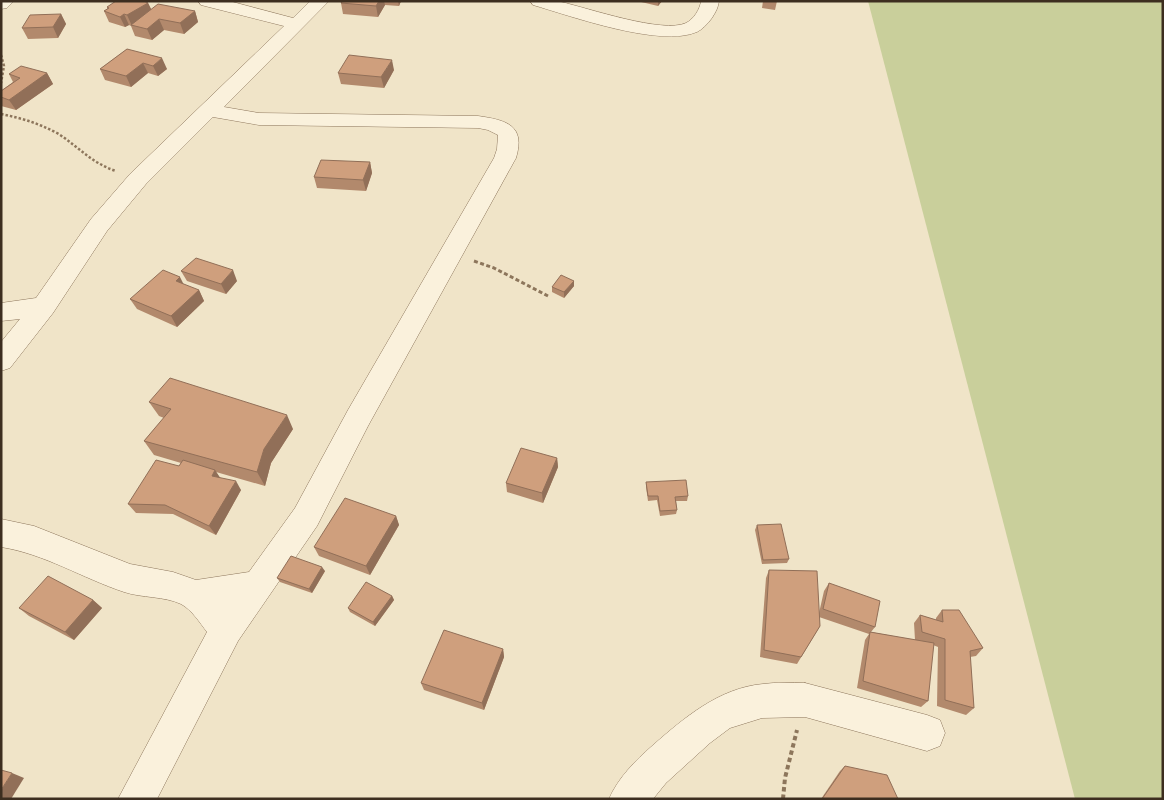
<svg xmlns="http://www.w3.org/2000/svg" width="1164" height="800" font-family="'Playfair Display',serif">
	<style>
		.green { fill: #c9cf9b }
		.lines { fill: none; stroke-linecap: round; stroke-linejoin: round }
		.street-casing { stroke: #8d765c; stroke-width: 1 }
		.path-far2 { stroke: #8d765c; stroke-width: 2.5; stroke-dasharray: 2.5 2; stroke-linecap: butt }
		.path-far1 { stroke: #8d765c; stroke-width: 3; stroke-dasharray: 4 2.5; stroke-linecap: butt }
		.path { stroke: #8d765c; stroke-width: 4; stroke-dasharray: 4.5 3; stroke-linecap: butt }
		.street { fill: #faf1dc; fill-rule: evenodd }
		.wall { fill: #b2896c }
		.shaded-wall { fill: #916f58 }
		.building { fill: #cf9f7d; stroke: #916f58 }
	</style>
	<rect width="100%" height="100%" fill="#f0e4c8"/>
	<!-- green -->
	<path class="green" d="M868,1H1163V799H1075Z"/>
	<g class="lines">
		<defs>
			<g id="street">
				<path d="M1,1H14L7,8L1,9Z"/>
				<path d="M198,1H229L293,18L310,1H329L224,107L259,113L478,116C506,120 526,125 516,158L368,426L317,526L238,641L157,799H118L207,632C200,623 192,610 181,604C164,596 142,598 124,592C82,578 45,554 1,547V519L34,526L130,564L173,572L196,580L249,572L295,508L348,410L494,158L497,149L498,135L488,130L478,128L259,125L213,117L146,184L107,231L53,313L10,368L1,371V342L20,319L1,321V303L36,298L91,219L130,174L284,26L201,5Z"/>
				<path d="M530,1C540,1 552,0 561,2C588,8 663,34 686,23C694,19 700,9 701,1H719C718,12 707,27 697,32C660,48 571,16 533,5Z"/>
				<path d="M805,683L927,715L940,720L945,733L940,746L927,751L805,717L762,718L730,728L710,743L666,783L653,799H609C618,778 635,761 652,746C684,718 719,688 763,684C777,682 791,683 805,683Z"/>
			</g>
		</defs>
		<!-- street casing -->
		<use href="#street" class="street-casing"/>
		<!-- path-far2 -->
		<g class="path-far2">
			<path d="M1,55L4,66L1,83"/>
			<path d="M1,114C21,118 38,123 57,133C78,146 91,163 116,171"/>
		</g>
		<!-- path-far1 -->
		<path class="path-far1" d="M474,261L494,268L550,297"/>
		<!-- path -->
		<path class="path" d="M783,799L785,778L797,730"/>
		<!-- street -->
		<use href="#street" class="street"/>
	</g>
	<!-- wall -->
	<g class="wall">
		<path d="M342,1H401L399,6L385,5L378,17L343,14L341,3Z"/>
		<path d="M637,1H662L658,6Z"/>
		<path d="M763,1H777L775,10L762,8Z"/>
		<path d="M148,3L151,9L195,11L198,22L184,34L164,30L152,40L135,36L131,26L129,25L125,27L109,22L104,11L107,9V7Z"/>
		<path d="M61,14L66,24L58,38L28,39L22,28Z"/>
		<path d="M127,49L167,69L158,76L148,73L131,87L105,80L100,69Z"/>
		<path d="M394,70L384,88L341,84L338,73Z"/>
		<path d="M47,73L53,84L16,110L1,106V91L13,82L9,74Z"/>
		<path d="M370,162L372,173L366,191L317,188L314,177Z"/>
		<path d="M181,271L237,281L226,294L187,281Z"/>
		<path d="M574,281V286L564,298L552,292V287Z"/>
		<path d="M199,290L204,301L177,327L137,309L130,299Z"/>
		<path d="M149,402L293,429L271,463L265,486L216,472L219,477L241,490L216,535L173,514L136,513L128,504L179,466L181,463L154,455L144,441L164,418L159,416Z"/>
		<path d="M557,458L558,467L543,503L507,492L506,483Z"/>
		<path d="M646,482L688,496L687,501H676L677,510L676,514L660,516L657,500L648,501L646,487Z"/>
		<path d="M396,516L399,525L370,575L319,556L314,547Z"/>
		<path d="M757,525L789,559L787,563L762,564L755,530Z"/>
		<path d="M769,570L819,613L824,591L829,583L875,627L871,632L915,640L914,623L920,615L936,620V618L942,610L983,648L976,656L970,657L974,708L966,715L937,706L938,647L933,645L928,701L921,707L857,688L865,640L869,634L819,617L820,626L797,664L760,657L766,578Z"/>
		<path d="M325,571L312,593L280,582L277,578Z"/>
		<path d="M392,596L394,600L375,626L350,612L348,608Z"/>
		<path d="M93,600L102,608L74,640L29,616L19,608Z"/>
		<path d="M503,649L504,657L484,710L424,690L421,683Z"/>
		<path d="M845,766L898,799H821L840,771Z"/>
	</g>
	<!-- shaded-wall -->
	<g class="shaded-wall">
		<path d="M379,1H384L385,5L378,17L376,6Z"/>
		<path d="M398,1H401L399,6Z"/>
		<path d="M658,1H662L658,6Z"/>
		<path d="M148,3L153,13L132,26L127,15Z"/>
		<path d="M195,11L198,22L184,34L180,23Z"/>
		<path d="M61,14L66,24L58,38L53,27Z"/>
		<path d="M124,14L129,25L125,27L120,17Z"/>
		<path d="M159,19L164,30L152,40L147,29Z"/>
		<path d="M162,58L167,69L158,76L153,66Z"/>
		<path d="M392,60L394,70L384,88L381,77Z"/>
		<path d="M143,63L148,73L131,87L126,76Z"/>
		<path d="M47,73L53,84L16,110L9,100Z"/>
		<path d="M370,162L372,173L366,191L363,180Z"/>
		<path d="M233,270L237,281L226,294L221,284Z"/>
		<path d="M180,277L185,287L176,281Z"/>
		<path d="M574,281V286L564,298V292Z"/>
		<path d="M199,290L204,301L177,327L171,316Z"/>
		<path d="M287,415L293,429L271,463L265,486L257,472L264,449Z"/>
		<path d="M557,458L558,467L543,503L542,493Z"/>
		<path d="M215,470L221,479L212,476Z"/>
		<path d="M236,481L241,490L216,535L209,526Z"/>
		<path d="M396,516L399,525L370,575L366,566Z"/>
		<path d="M322,567L325,571L312,593L309,589Z"/>
		<path d="M392,596L394,600L375,626L373,622Z"/>
		<path d="M93,600L102,608L74,640L65,632Z"/>
		<path d="M503,649L504,657L484,710L482,703Z"/>
		<path d="M12,773L24,778L11,799H1V790Z"/>
	</g>
	<!-- building -->
	<g class="building">
		<path d="M116,1H144L148,3L127,15L124,14L120,17L104,11L109,8L107,7Z"/>
		<path d="M342,1H379L376,6L341,3Z"/>
		<path d="M158,4L195,11L180,23L159,19L147,29L131,25Z"/>
		<path d="M61,14L53,27L22,28L30,15Z"/>
		<path d="M127,49L162,58L153,66L143,63L126,76L100,69Z"/>
		<path d="M349,55L392,60L381,77L338,73Z"/>
		<path d="M21,66L47,73L9,100L1,97V91L20,78L9,74Z"/>
		<path d="M321,160L370,162L363,180L314,177Z"/>
		<path d="M196,258L233,270L221,284L181,271Z"/>
		<path d="M163,270L180,277L176,281L199,290L171,316L130,299Z"/>
		<path d="M561,275L574,281L564,292L552,287Z"/>
		<path d="M170,378L287,415L264,449L257,472L144,441L171,409L149,402Z"/>
		<path d="M521,448L557,458L542,493L506,483Z"/>
		<path d="M156,460L179,466L183,460L215,470L212,476L236,481L209,526L165,505L128,504Z"/>
		<path d="M686,480L688,496L675,497L677,510L660,511L658,496H648L646,482Z"/>
		<path d="M345,498L396,516L366,566L314,547Z"/>
		<path d="M781,524L789,559L763,560L757,525Z"/>
		<path d="M291,556L322,567L309,589L277,578Z"/>
		<path d="M769,570L817,571L820,626L801,657L764,650Z"/>
		<path d="M48,576L93,600L65,632L19,608Z"/>
		<path d="M366,582L392,596L373,622L348,608Z"/>
		<path d="M829,583L880,601L875,627L823,609Z"/>
		<path d="M942,610H959L983,648L970,651L974,708L945,700V639L922,632L920,615L943,622Z"/>
		<path d="M444,630L503,649L482,703L421,683Z"/>
		<path d="M870,632L934,643L928,701L863,681Z"/>
		<path d="M845,766L887,775L898,799H822Z"/>
		<path d="M1,770L12,773L1,790Z"/>
	</g>
	<!-- border -->
	<rect width="1164" height="800" fill="none" stroke="#3d2e20" stroke-width="5"/>
</svg>
